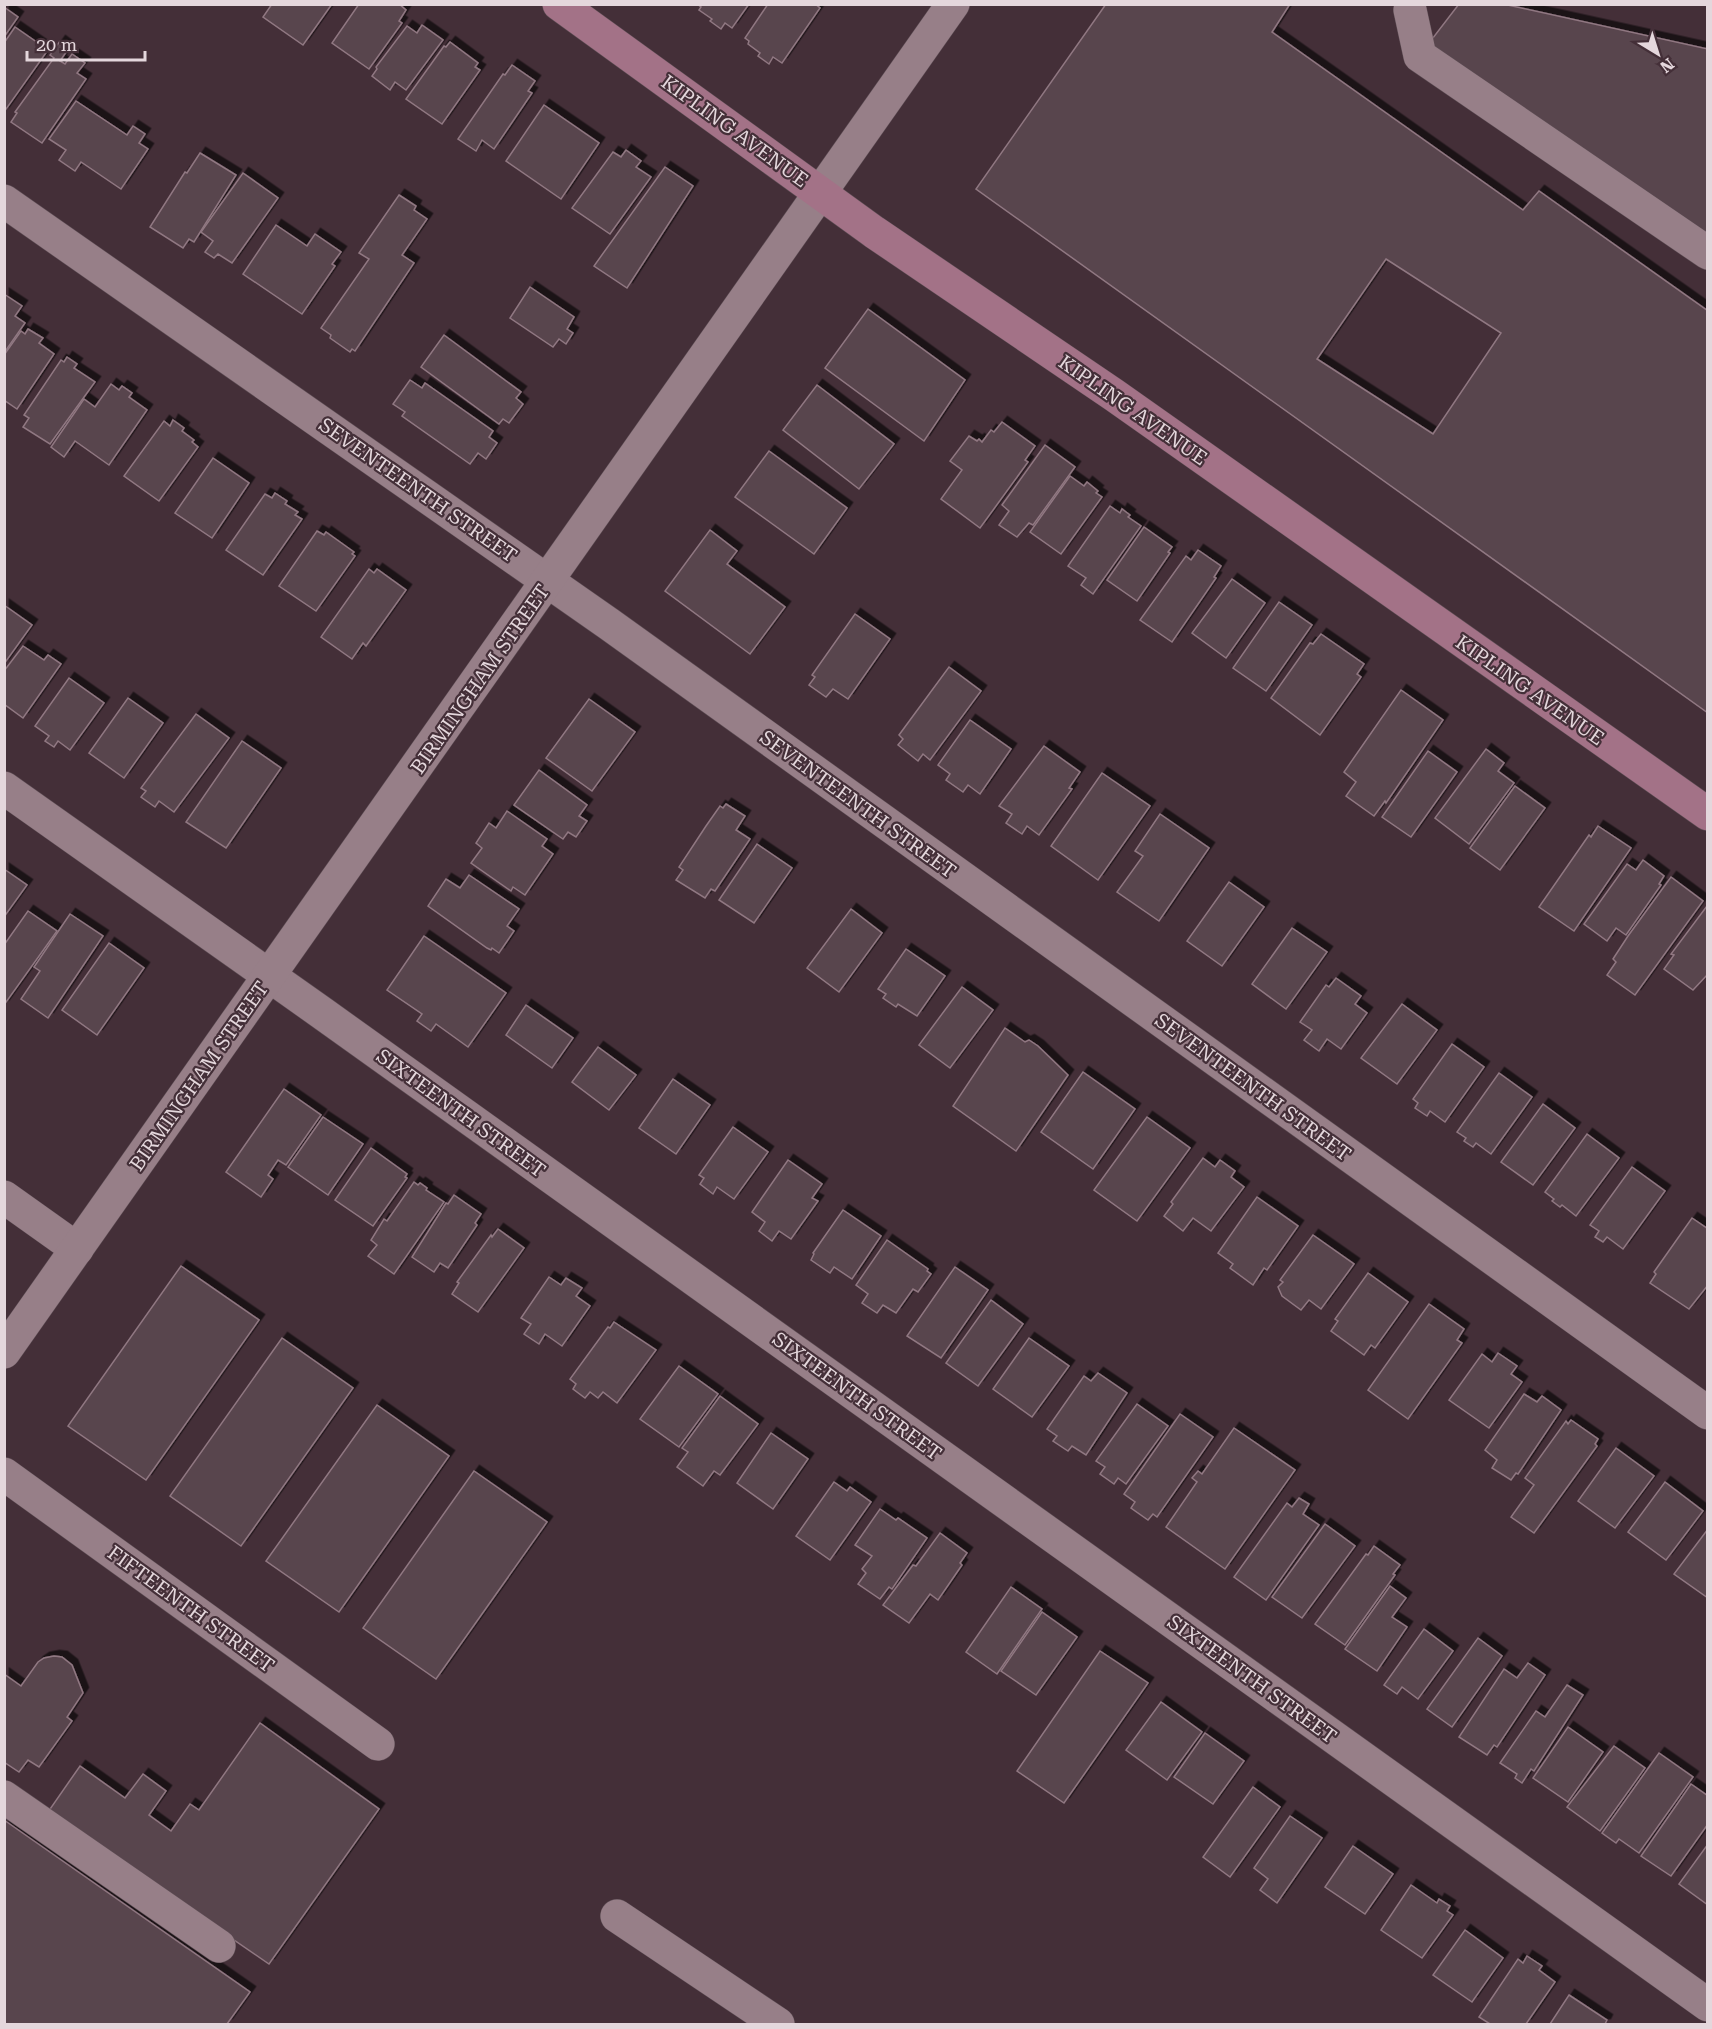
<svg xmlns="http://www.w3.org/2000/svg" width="1712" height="2029" font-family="'Roboto Serif',serif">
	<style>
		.building { fill: #59444d; stroke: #907882; stroke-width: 1.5; fill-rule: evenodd; filter: url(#shadow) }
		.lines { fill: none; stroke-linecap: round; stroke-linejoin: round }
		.minor-casing { stroke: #5d4d54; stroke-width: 34 }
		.major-casing { stroke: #5d4d54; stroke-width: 34 }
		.minor { stroke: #977f88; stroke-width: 33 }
		.major { stroke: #a37287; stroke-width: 33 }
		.labels { text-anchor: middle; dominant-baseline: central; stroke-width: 4.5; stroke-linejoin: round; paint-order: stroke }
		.street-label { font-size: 20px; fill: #e4d7dc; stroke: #442f38 }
	</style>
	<defs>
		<filter id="shadow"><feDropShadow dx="5.5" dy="-5.5" stdDeviation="0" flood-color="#0009"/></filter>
	</defs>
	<rect width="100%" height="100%" fill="#442f38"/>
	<!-- building -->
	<g class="building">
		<path d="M272,4H332L303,45L263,17Z"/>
		<path d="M359,4H399L406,10L399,21L402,23L369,69L332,43Z"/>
		<path d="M697,4H749L732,28L725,23L721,29L710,21L712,19L699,10L701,7Z"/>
		<path d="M768,4H815L820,8L782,63L773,57L769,64L758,56L760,53L748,44L749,41L745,38Z"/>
		<path d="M1106,4H1290L1272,32L1523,210L1539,191L1708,311V713L976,189ZM1386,259L1501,333L1433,434L1317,359Z"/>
		<path d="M1459,4H1503L1708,49V241L1429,43Z"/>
		<path d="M4,7L18,17L4,37Z"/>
		<path d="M422,25L443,40L406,90L395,82L390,90L372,76L377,69L376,67L407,26L417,33Z"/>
		<path d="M15,27L48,50L4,112V43Z"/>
		<path d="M60,41L69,48L60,61L65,64L72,54L85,63L77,73L86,79L42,143L11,122L17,113L15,112L54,58L50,55Z"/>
		<path d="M450,42L478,63L475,67L480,70L442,124L406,99L444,46L446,47Z"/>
		<path d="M512,65L535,81L528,91L532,93L494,149L482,140L476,151L458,139L503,74L505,75Z"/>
		<path d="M76,101L127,135L133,126L145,134L139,143L148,149L121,189L81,162L75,171L59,160L66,150L49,139Z"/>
		<path d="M544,105L599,143L561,199L506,161Z"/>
		<path d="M626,150L641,161L636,167L651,177L610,234L572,208L613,152L621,157Z"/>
		<path d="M200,153L236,175L194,242L189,239L183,248L150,227L185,172L187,173Z"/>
		<path d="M665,167L693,186L627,288L594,266Z"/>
		<path d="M243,173L278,198L232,263L218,254L214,258L205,252L213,241L201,232Z"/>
		<path d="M399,195L416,206L414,210L427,219L402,255L414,263L355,351L352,349L350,352L330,338L331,335L321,328L369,259L359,253Z"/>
		<path d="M276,225L307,246L315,234L341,252L332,264L335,266L302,314L243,274Z"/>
		<path d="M530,287L574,317L567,329L573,333L566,344L559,339L553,347L510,318Z"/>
		<path d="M4,294L22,306L15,316L25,323L4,353Z"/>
		<path d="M868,309L965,380L924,441L825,368Z"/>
		<path d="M28,329L43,338L39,343L54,354L17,409L4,400V355L21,331L25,334Z"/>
		<path d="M444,335L521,392L516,398L523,404L509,423L503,419L499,424L421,367Z"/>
		<path d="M67,357L77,364L74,368L95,382L50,444L23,427L29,418L24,415L61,360L64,362Z"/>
		<path d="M410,380L422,388L425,383L493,431L489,437L497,443L486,459L478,453L470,464L402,416L405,412L393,404Z"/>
		<path d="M111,384L119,390L122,386L132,393L129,397L147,410L109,465L75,441L64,457L51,447L84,399L95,407Z"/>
		<path d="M817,385L894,444L859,489L783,430Z"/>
		<path d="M173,420L184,428L182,431L194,440L192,442L198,447L159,501L124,476L164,421L170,426Z"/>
		<path d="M1002,422L1035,446L1025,460L1028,462L980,528L941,499L962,470L950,461L969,436L977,441L979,439L982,442L991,430L994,432Z"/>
		<path d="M1045,445L1075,467L1033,525L1029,523L1017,537L999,525L1009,511L1002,505Z"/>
		<path d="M769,451L847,508L814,554L735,497Z"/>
		<path d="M213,458L249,483L212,538L175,513Z"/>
		<path d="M1070,476L1084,486L1087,482L1098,491L1096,493L1102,497L1061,554L1030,532Z"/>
		<path d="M275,493L287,501L285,504L298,512L295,515L302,519L263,575L226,550L265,494L272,498Z"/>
		<path d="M1110,506L1120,513L1122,509L1130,515L1128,517L1141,526L1093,594L1081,585L1086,578L1068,566Z"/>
		<path d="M1144,527L1172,547L1168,552L1170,553L1137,601L1107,580Z"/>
		<path d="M710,530L737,551L727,564L785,607L750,654L665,591Z"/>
		<path d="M317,531L324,535L326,532L354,552L352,554L355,556L316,611L279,586Z"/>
		<path d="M1198,550L1221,566L1214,577L1216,578L1172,642L1140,620L1186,556L1191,560Z"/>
		<path d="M369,569L374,573L377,569L406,590L366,646L363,643L352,659L321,637Z"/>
		<path d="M1232,579L1265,603L1226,658L1192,633Z"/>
		<path d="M1279,602L1312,625L1266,691L1233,668Z"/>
		<path d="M4,605L32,625L4,664Z"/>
		<path d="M855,614L890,639L848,699L833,689L826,697L809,685L815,677L812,675Z"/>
		<path d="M1321,634L1364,664L1357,674L1361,677L1320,735L1271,698L1310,643L1313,644Z"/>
		<path d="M23,646L44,660L48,655L61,664L23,718L4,704V671Z"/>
		<path d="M949,667L981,691L930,760L923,754L918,761L898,745L903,739L899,735Z"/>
		<path d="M69,678L104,703L70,750L58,741L54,747L45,741L49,736L35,726Z"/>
		<path d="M1401,690L1443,720L1386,803L1385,801L1374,816L1346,796L1356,782L1344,772Z"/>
		<path d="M128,698L163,723L124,778L89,753Z"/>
		<path d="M589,699L635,732L592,791L546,758Z"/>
		<path d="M196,714L229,738L174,812L159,801L155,807L141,797L146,791L141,788Z"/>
		<path d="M970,720L1011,749L980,794L968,785L963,792L946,780L950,774L938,765Z"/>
		<path d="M242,741L281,768L226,848L186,822Z"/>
		<path d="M1044,746L1080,772L1069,788L1072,789L1039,835L1027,826L1022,834L1006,823L1012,814L999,806Z"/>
		<path d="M1486,749L1504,763L1498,771L1514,783L1469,844L1435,818Z"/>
		<path d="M1428,751L1457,772L1411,837L1382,817Z"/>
		<path d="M539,770L587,805L579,816L587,821L576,837L568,832L563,839L514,805Z"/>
		<path d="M1102,773L1150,806L1098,880L1051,846Z"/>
		<path d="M1515,786L1545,808L1500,870L1470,848Z"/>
		<path d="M726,804L745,816L736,830L750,839L715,891L711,889L705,898L676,880L683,870L679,867L706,826L720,806L723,808Z"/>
		<path d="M507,811L547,839L542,846L553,854L525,895L513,887L511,891L471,863L482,848L476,843L489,823L496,828Z"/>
		<path d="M1160,814L1209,848L1159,921L1117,892L1143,856L1135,851Z"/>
		<path d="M1598,826L1631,848L1574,931L1539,907L1589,835L1591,837Z"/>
		<path d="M757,844L792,868L754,923L719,900Z"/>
		<path d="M1643,860L1664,876L1659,884L1661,885L1626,935L1616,928L1607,941L1584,924L1627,864L1636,870Z"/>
		<path d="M4,869L27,885L4,917Z"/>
		<path d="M469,875L519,909L507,926L514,931L499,953L492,948L491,950L487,948L428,906L446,879L460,888Z"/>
		<path d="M1671,877L1703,901L1635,995L1607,975L1616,962L1613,959L1628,936Z"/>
		<path d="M1229,882L1264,907L1222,966L1187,941Z"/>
		<path d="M1707,906L1708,974L1693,990L1664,969L1674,955L1671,954Z"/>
		<path d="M851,909L882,933L839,992L807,968Z"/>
		<path d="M28,911L57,931L4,1005V945Z"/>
		<path d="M70,914L103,936L48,1018L21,999L40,971L34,967Z"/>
		<path d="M1292,928L1327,952L1286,1009L1252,984Z"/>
		<path d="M424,936L506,993L468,1047L436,1024L431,1031L417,1021L422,1014L387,990Z"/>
		<path d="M109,943L144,968L97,1035L62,1010Z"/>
		<path d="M906,949L945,976L917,1016L898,1004L896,1007L883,998L886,994L878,989Z"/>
		<path d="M1336,978L1361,996L1355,1004L1367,1013L1341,1049L1327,1039L1319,1051L1304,1040L1312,1030L1300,1022L1326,985L1329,987Z"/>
		<path d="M962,987L993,1010L950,1068L919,1045Z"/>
		<path d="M1402,1004L1437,1030L1397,1084L1361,1058Z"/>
		<path d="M526,1005L573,1038L552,1068L506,1035Z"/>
		<path d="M1005,1028L1025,1042L1029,1040L1038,1046L1068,1075L1016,1151L953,1106Z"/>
		<path d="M1452,1044L1484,1067L1445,1122L1430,1111L1427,1116L1415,1108L1418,1103L1413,1099Z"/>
		<path d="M598,1047L636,1075L609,1110L572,1082Z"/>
		<path d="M1083,1072L1135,1109L1093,1169L1041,1132Z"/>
		<path d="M1499,1073L1532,1097L1491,1154L1476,1143L1473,1147L1464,1141L1466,1138L1457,1132Z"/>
		<path d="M673,1079L710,1105L676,1154L639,1128Z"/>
		<path d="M284,1089L321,1115L286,1165L278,1160L268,1175L273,1179L261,1197L226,1172Z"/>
		<path d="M1543,1104L1575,1128L1533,1185L1501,1162Z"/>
		<path d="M323,1117L363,1144L328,1195L288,1167Z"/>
		<path d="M1147,1117L1190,1148L1137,1221L1094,1190Z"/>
		<path d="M733,1127L768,1152L734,1199L717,1187L713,1194L700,1184L704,1178L699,1175Z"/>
		<path d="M1587,1134L1619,1158L1576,1216L1562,1205L1560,1207L1552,1201L1554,1199L1545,1192Z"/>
		<path d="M371,1148L407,1174L405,1177L407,1178L373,1226L335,1200Z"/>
		<path d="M1203,1158L1215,1167L1220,1160L1235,1171L1231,1177L1244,1187L1211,1231L1193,1218L1183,1231L1164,1216L1173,1204L1171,1202Z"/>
		<path d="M788,1160L822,1184L812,1198L818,1201L791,1239L779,1231L772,1241L759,1231L765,1222L752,1212Z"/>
		<path d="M1632,1167L1665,1191L1623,1249L1607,1237L1603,1242L1595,1237L1599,1231L1590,1225Z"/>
		<path d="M414,1182L418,1185L420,1183L427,1188L426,1190L444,1202L394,1274L368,1256L377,1245L371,1240L384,1219L387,1221Z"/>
		<path d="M454,1195L481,1214L475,1223L477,1225L448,1268L440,1263L434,1272L412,1257L446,1203L448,1204Z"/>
		<path d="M1257,1197L1298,1226L1267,1270L1264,1268L1253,1285L1230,1268L1233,1264L1218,1253Z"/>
		<path d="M843,1210L881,1236L852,1279L834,1267L830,1273L811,1260L814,1254L813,1253Z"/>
		<path d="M1692,1218L1708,1229V1285L1689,1309L1650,1283L1656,1274L1654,1272Z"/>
		<path d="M498,1229L524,1248L478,1312L452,1294L459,1283L457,1282L491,1235L492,1237Z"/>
		<path d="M1313,1235L1354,1264L1321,1309L1309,1300L1301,1310L1282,1296L1278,1287L1283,1282L1280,1280Z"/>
		<path d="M887,1240L928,1269L927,1271L931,1274L918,1292L913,1289L896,1313L883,1305L877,1313L862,1303L868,1294L856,1285Z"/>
		<path d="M181,1266L259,1320L146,1480L68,1426Z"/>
		<path d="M955,1267L988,1290L941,1358L907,1336Z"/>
		<path d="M1368,1273L1408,1302L1375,1348L1371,1345L1364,1355L1331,1331L1338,1321L1335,1319Z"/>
		<path d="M549,1277L561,1285L566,1278L582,1288L576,1296L590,1306L562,1346L545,1334L539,1344L524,1334L531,1324L521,1318Z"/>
		<path d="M991,1300L1023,1324L978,1386L946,1363Z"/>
		<path d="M1429,1304L1464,1329L1457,1340L1462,1343L1408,1419L1368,1390Z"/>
		<path d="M614,1322L656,1350L617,1403L603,1392L598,1398L590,1392L585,1398L573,1389L576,1384L570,1379L608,1327L610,1328Z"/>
		<path d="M282,1338L353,1388L241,1546L170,1496Z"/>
		<path d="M1029,1338L1069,1366L1032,1417L993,1389Z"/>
		<path d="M1498,1353L1517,1366L1511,1374L1522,1382L1489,1428L1449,1400L1482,1354L1492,1362Z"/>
		<path d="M679,1366L718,1394L679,1447L640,1419Z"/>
		<path d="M1098,1373L1127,1393L1086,1455L1072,1446L1068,1451L1053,1441L1057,1436L1047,1429L1084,1376L1091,1381Z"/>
		<path d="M1524,1394L1537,1402L1542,1396L1561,1410L1518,1474L1516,1473L1511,1480L1492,1468L1497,1460L1485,1450Z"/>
		<path d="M720,1396L758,1424L720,1475L714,1471L703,1486L677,1467L688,1452L682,1448Z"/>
		<path d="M1137,1404L1168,1426L1126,1484L1118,1478L1114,1484L1100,1474L1105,1467L1096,1461Z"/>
		<path d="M377,1405L449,1456L339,1612L266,1561Z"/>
		<path d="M1180,1414L1213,1437L1157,1517L1153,1514L1148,1520L1131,1508L1135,1502L1124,1494Z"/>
		<path d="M1571,1420L1598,1439L1595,1444L1597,1446L1534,1533L1511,1517L1534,1485L1525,1478L1566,1421L1568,1424Z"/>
		<path d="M1234,1428L1295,1470L1225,1569L1166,1527L1197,1482L1192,1478L1198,1471L1202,1474Z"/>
		<path d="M771,1433L808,1459L773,1509L737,1483Z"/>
		<path d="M1616,1448L1654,1476L1615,1528L1578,1501Z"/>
		<path d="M474,1471L547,1522L436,1679L363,1628Z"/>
		<path d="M834,1482L847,1491L850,1487L871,1502L830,1560L796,1536Z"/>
		<path d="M1665,1482L1703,1511L1666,1560L1628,1532Z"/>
		<path d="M1299,1498L1309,1504L1303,1514L1319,1525L1266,1600L1234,1577L1287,1503L1292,1507Z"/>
		<path d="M880,1509L896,1520L898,1518L927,1538L892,1589L889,1587L880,1599L858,1584L866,1573L862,1569L872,1556L855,1545Z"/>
		<path d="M1325,1524L1355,1546L1302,1618L1272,1597Z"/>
		<path d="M1708,1529V1598L1674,1574Z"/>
		<path d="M940,1533L967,1553L960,1563L962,1565L938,1600L930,1594L909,1623L883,1605L913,1565L916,1566Z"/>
		<path d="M1374,1546L1400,1565L1393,1574L1395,1575L1345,1645L1315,1624L1366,1554L1368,1555Z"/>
		<path d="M1390,1586L1406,1598L1392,1617L1407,1627L1377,1671L1345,1649Z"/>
		<path d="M1011,1587L1042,1609L997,1674L966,1652Z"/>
		<path d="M1042,1612L1077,1637L1036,1695L1001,1671Z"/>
		<path d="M1424,1629L1453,1651L1418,1699L1402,1687L1397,1694L1384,1685Z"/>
		<path d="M1478,1638L1502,1656L1452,1727L1427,1709Z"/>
		<path d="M1100,1651L1148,1683L1064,1803L1017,1771Z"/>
		<path d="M54,1656L62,1657L72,1665L83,1693L67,1717L72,1721L39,1767L28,1760L19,1772L4,1762V1674L21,1686L38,1662L44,1658Z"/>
		<path d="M1528,1663L1545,1675L1497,1747L1494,1745L1487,1755L1459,1737L1504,1669L1517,1678Z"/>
		<path d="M1567,1685L1583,1695L1534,1771L1531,1769L1522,1783L1515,1778L1517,1774L1500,1763L1536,1711L1545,1717Z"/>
		<path d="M1161,1702L1202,1732L1167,1780L1126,1750Z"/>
		<path d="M260,1723L379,1809L269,1964L48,1812L80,1766L125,1798L143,1774L166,1791L149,1815L171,1831L190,1804L199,1810Z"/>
		<path d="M1568,1727L1603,1752L1568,1802L1533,1778Z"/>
		<path d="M1205,1733L1244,1761L1213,1804L1174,1777Z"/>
		<path d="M1614,1746L1645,1768L1600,1831L1567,1807Z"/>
		<path d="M1659,1753L1693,1777L1639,1853L1619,1839L1616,1843L1602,1833Z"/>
		<path d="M1691,1784L1708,1796V1824L1671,1876L1641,1856Z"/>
		<path d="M1253,1787L1280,1807L1230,1877L1203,1857Z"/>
		<path d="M1290,1816L1322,1838L1277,1903L1260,1890L1268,1879L1254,1868Z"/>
		<path d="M4,1820L250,1992L227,2024H4Z"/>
		<path d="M1708,1844V1905L1679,1884Z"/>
		<path d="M1353,1846L1393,1874L1365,1914L1325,1887Z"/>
		<path d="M1411,1885L1437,1903L1439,1899L1450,1906L1447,1911L1453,1915L1422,1958L1381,1930Z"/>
		<path d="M1465,1930L1503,1958L1472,2002L1433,1975Z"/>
		<path d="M1527,1956L1542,1966L1539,1970L1555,1982L1526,2024H1490L1479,2017L1518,1959L1523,1963Z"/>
		<path d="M1569,1995L1607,2020L1605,2024H1550Z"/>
	</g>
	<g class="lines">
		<defs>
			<g id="minor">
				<path d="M1410,10L1420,56L1708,253"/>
				<path d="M4,201L609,624L1708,1413"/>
				<path d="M4,788L322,1013L1708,2005"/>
				<path d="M4,1197L77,1249"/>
				<path d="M4,1352L953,4"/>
				<path d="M4,1474L378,1744"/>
				<path d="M4,1797L219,1946"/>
				<path d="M617,1916L778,2024"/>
			</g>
			<path id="major" d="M559,4L874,232L1114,395L1708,814"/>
		</defs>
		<!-- minor casing -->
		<use href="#minor" class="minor-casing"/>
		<!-- major casing -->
		<use href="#major" class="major-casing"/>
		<!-- minor -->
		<use href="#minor" class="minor"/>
		<!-- major -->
		<use href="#major" class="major"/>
	</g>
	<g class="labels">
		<!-- street labels -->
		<g class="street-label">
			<text transform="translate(735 131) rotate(36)">KIPLING AVENUE</text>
			<text transform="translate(1133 410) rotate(35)">KIPLING AVENUE</text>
			<text transform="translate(418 490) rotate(35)">SEVENTEENTH STREET</text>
			<text transform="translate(480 679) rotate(-55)">BIRMINGHAM STREET</text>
			<text transform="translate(1530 690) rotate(35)">KIPLING AVENUE</text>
			<text transform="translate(858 804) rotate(36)">SEVENTEENTH STREET</text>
			<text transform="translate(199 1076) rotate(-55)">BIRMINGHAM STREET</text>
			<text transform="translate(1253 1087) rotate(36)">SEVENTEENTH STREET</text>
			<text transform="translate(461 1113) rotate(36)">SIXTEENTH STREET</text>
			<text transform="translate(857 1396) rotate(36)">SIXTEENTH STREET</text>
			<text transform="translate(191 1609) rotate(36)">FIFTEENTH STREET</text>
			<text transform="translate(1252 1679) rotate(36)">SIXTEENTH STREET</text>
		</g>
	</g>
	<!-- border -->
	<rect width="1712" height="2029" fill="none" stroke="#e4d7dc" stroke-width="12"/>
	<!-- north arrow -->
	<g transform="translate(1658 54) rotate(142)" stroke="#442f38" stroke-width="4.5" paint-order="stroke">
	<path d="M0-4.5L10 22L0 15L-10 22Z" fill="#e4d7dc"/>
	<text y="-9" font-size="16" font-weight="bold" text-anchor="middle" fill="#e4d7dc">N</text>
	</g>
	<!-- scale -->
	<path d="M27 51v9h118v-9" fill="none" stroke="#e4d7dc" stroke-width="3"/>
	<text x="36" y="51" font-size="18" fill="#e4d7dc" stroke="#442f38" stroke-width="4.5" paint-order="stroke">20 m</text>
</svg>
